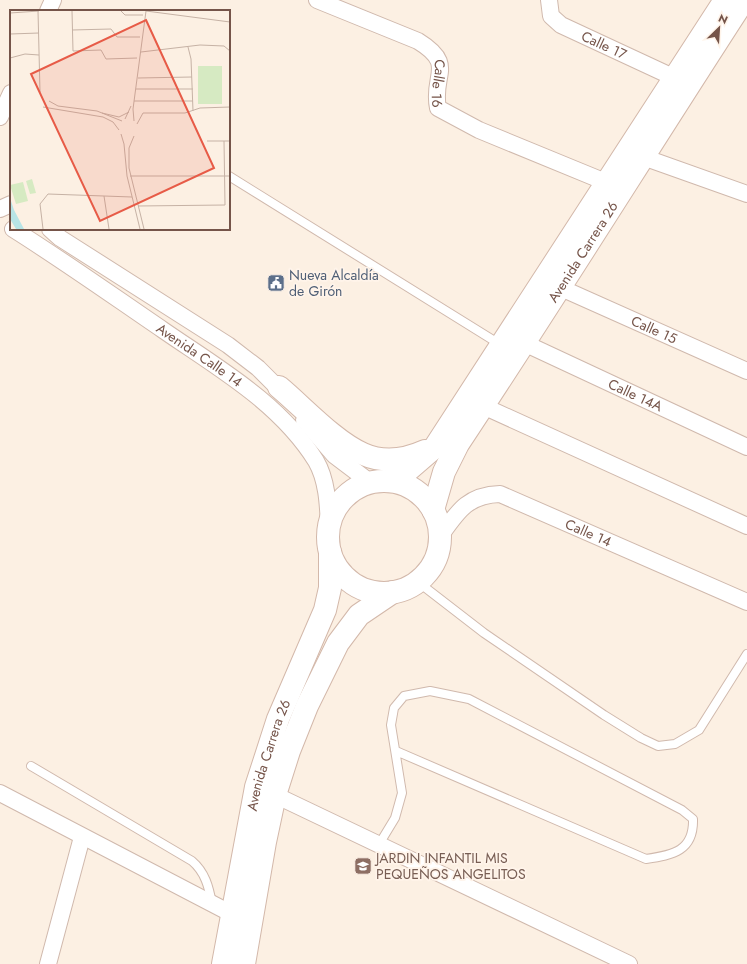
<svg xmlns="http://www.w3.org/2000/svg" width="747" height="964" font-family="Jost,sans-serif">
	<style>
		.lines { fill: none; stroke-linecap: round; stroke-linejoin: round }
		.lane-casing { stroke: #d0b9ad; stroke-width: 10 }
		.street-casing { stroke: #d0b9ad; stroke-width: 18 }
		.secondary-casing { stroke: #d3b8aa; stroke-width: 24 }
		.lane { stroke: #fff; stroke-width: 8 }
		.street { stroke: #fff; stroke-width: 16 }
		.secondary { stroke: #fff; stroke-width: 22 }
		.labels { text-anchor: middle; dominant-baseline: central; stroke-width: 3.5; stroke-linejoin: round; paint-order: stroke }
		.street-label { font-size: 14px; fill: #755449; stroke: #fff4ea }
		.service-label { font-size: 14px; fill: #4e5e75; stroke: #fff4ea; text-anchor: start }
		.education-label { font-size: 14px; fill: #785e54; stroke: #fff4ea; text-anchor: start }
		.inset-road { fill: none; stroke: #c6b2a5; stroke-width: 1 }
		.view { fill: #e75b47; fill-opacity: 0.15; stroke: #e75b47; stroke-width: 2 }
		.inset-edge { fill: none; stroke: #755449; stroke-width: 2 }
	</style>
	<rect width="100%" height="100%" fill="#fcf0e3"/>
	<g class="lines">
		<defs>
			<g id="lane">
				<path d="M229,176L501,345"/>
				<path d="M418,582L484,633L604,715L641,738L658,746L675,744L699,730L747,654"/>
				<path d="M31,766L192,861C205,872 209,887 212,904"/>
				<path d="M378,846L395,818L402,793L391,725L394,708L404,696L430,691L469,699L682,810L693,819C694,851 673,855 646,859L396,751"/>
			</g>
			<g id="street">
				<path id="s1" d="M317,0L418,41C457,65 431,75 438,108L479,130L608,183"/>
				<path id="s2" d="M549,0L551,16L561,25L675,78"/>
				<path d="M48,11L53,0"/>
				<path d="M0,117L11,93"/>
				<path d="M643,157L747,194"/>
				<path d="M0,209L11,204"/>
				<path id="s3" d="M13,229C64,261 113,296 163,330C218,368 280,403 316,461C327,480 328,504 329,526"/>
				<path d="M50,229L60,238L228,345L258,368L285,395"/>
				<path id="s4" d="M561,288L747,371"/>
				<path id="s5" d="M524,343L747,447"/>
				<path d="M483,406L747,526"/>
				<path d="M304,420L334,455L371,483"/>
				<path id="s6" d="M441,535C458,511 468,495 500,494L747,602"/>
				<path d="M0,793L232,914"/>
				<path d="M275,795L629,964"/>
				<path d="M48,964L82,837"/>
			</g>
			<g id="secondary">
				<path d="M279,387C303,407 335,442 363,454C383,463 405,460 425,451"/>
				<path d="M389,481L406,472L435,447L725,0"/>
				<circle cx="384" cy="537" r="56"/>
				<path id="s7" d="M433,510L444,472L458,444C555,298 648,148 744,0"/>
				<path id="s8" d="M223,964L256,787L278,719L325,610L330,588V552"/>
				<path d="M244,964L265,842L275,795L289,751L307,706L338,643L359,615L393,592"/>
			</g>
		</defs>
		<!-- lane casing -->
		<use href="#lane" class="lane-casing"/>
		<!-- street casing -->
		<use href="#street" class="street-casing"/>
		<!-- secondary casing -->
		<use href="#secondary" class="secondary-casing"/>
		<!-- lane -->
		<use href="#lane" class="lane"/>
		<!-- street -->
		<use href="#street" class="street"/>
		<!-- secondary -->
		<use href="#secondary" class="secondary"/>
	</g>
	<!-- icons -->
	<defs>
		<symbol id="civic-square" viewBox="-11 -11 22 22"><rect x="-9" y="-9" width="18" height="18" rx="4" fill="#5c6f8a" stroke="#fff4ea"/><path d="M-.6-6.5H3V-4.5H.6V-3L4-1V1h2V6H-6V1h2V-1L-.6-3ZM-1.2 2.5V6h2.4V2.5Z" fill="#fff"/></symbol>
		<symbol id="school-square" viewBox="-11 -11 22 22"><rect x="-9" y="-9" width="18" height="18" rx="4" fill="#8d6e63" stroke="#fff4ea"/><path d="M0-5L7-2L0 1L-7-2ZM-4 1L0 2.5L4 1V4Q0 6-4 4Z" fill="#fff"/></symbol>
	</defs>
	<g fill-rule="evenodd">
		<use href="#civic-square" x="266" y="273" width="20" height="20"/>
		<use href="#school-square" x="353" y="856" width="20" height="20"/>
	</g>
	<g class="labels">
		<!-- street labels -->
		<g class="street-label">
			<text stroke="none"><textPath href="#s2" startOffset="77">Calle 17</textPath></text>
			<text stroke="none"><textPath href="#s1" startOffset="161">Calle 16</textPath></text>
			<text stroke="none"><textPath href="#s7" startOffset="300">Avenida Carrera 26</textPath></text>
			<text stroke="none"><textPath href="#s4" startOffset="102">Calle 15</textPath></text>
			<text stroke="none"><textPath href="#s3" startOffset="225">Avenida Calle 14</textPath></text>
			<text stroke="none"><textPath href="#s5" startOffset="123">Calle 14A</textPath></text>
			<text stroke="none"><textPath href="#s6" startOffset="172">Calle 14</textPath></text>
			<text stroke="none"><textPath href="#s8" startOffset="214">Avenida Carrera 26</textPath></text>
		</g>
		<!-- service labels -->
		<g class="service-label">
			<text x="289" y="275">Nueva Alcaldía<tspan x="289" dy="16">de Girón</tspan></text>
		</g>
		<!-- education labels -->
		<g class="education-label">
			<text x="376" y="858">JARDIN INFANTIL MIS<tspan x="376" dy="16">PEQUEÑOS ANGELITOS</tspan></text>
		</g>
	</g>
	<!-- overview -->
	<g transform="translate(10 10)">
		<rect width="220" height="220" fill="#fcf0e3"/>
		<path d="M188,56H212V94H188ZM22,169L26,183L20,184L16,171ZM13,172L18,191L6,194L0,175Z" fill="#d6eac2"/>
		<path d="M0,188L4,200L14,219H6L0,209Z" fill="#b8e4e6"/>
		<path class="inset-road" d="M28,1L30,82M62,1L63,41L91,40L96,49L127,48M111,1L115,5H133M136,1L220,12M0,3L29,1M62,20L101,19L107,27H130M0,24L29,23M178,37L181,49L183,101M131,42L190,35L214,36L220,41M0,48L15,44L29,45M128,68L182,67M126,79H183M39,91L48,96L87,101L112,111M124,91H183M33,97L93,107L103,112L109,120M92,103L109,107L119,102M115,109L121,96M124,111L123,99L136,1M127,114L133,103H175L190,98L220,97M111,124L114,134L117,166L130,219M124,126L119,138V158L134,219M197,131H220M120,166H220M94,186L99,219M128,196L215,195L214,131M33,219L30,194L38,184L122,187"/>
		<path class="view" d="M136,10L204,158L90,211L21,64Z"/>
		<rect width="220" height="220" class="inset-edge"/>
	</g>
	<!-- north arrow -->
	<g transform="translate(719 28) rotate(25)" stroke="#fff4ea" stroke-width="3" paint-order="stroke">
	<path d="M0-3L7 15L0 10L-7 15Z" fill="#755449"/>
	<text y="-6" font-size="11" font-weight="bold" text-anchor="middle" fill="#755449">N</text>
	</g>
</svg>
